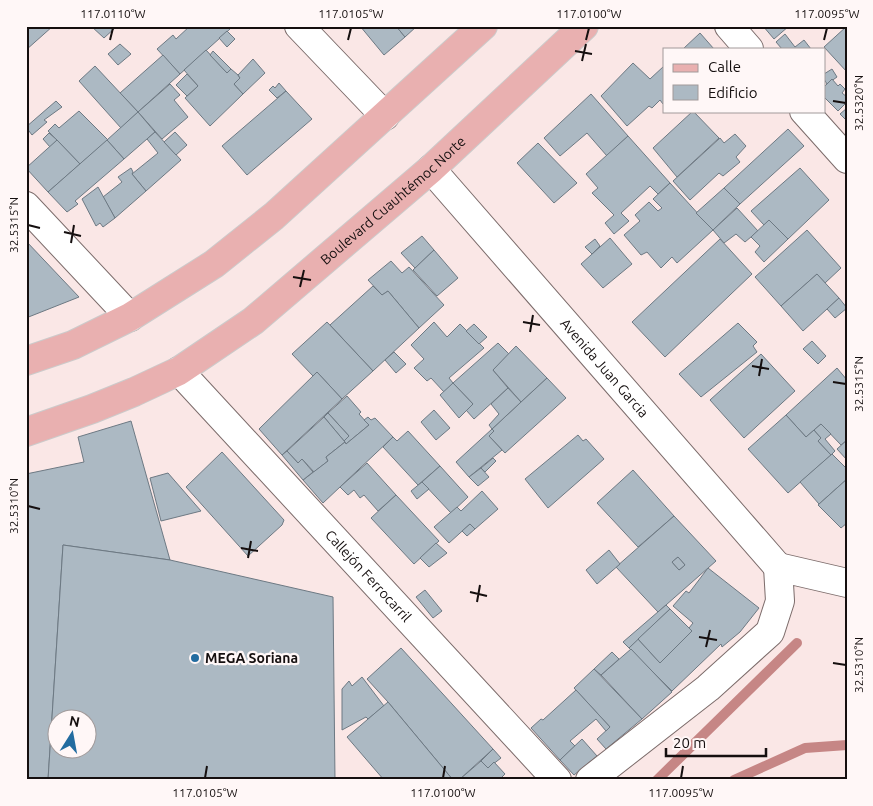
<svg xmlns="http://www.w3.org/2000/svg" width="873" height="806" font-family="Ubuntu,sans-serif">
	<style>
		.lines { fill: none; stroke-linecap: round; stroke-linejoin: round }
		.stream { stroke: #c68685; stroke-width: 10 }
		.building { fill: #acb9c3; stroke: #6d7983; fill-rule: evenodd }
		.minor-casing { stroke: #7c6c6b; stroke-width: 30 }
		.major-casing { stroke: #cccaca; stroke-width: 30 }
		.minor { stroke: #fff; stroke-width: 28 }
		.major { stroke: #e9b0b0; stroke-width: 28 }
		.ticks { fill: none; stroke: #150f0f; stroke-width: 2 }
		.poi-dot { fill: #236ca0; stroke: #fff7f7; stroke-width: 2 }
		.labels { text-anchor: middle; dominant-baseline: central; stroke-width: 4.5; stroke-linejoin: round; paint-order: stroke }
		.street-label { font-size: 14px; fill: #150f0f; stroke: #fff7f7 }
		.poi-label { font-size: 14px; font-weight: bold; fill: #150f0f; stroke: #fff7f7; text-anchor: start }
		.neatline { fill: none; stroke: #150f0f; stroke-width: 2 }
		.ticks-label { font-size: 12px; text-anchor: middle; fill: #150f0f }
	</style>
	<rect width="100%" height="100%" fill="#fae7e6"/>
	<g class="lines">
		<!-- stream -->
		<g class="stream">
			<path d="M657,780L797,643"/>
			<path d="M734,780L805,748L847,745"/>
		</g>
	</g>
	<!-- building -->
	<g class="building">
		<path d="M26,26H53L26,50Z"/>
		<path d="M91,26H115L116,27L104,38Z"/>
		<path d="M190,26H228L230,29L180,74L157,49L173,35L176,39Z"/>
		<path d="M360,26H396L405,37L384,55Z"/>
		<path d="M396,26H417L405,37Z"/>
		<path d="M763,26H789L774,39Z"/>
		<path d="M847,26V72L824,47Z"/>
		<path d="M227,31L235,39L227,47L219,38Z"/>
		<path d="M700,33L714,49H683Z"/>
		<path d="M785,34L795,47L804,40L811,49H782L776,42Z"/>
		<path d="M120,44L131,54L118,65L108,54Z"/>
		<path d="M206,50L227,73L231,69L238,75L240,78L234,84L243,94L210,126L185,98L198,86L184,70Z"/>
		<path d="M213,51L231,69L227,73L210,55Z"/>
		<path d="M163,55L180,74L138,112L120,93Z"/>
		<path d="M253,59L265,73L243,94L234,84L240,78L238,75Z"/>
		<path d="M633,63L650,79L664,66V104H663L660,100L652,108L649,106L627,126L601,96Z"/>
		<path d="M95,66L138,112L121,128L79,81Z"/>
		<path d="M832,69L837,77L827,84L824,79V74Z"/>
		<path d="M187,74L198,86L187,96L176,85Z"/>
		<path d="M832,79L838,86L840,84L845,89L842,93L847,97V102L838,111L824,97V87Z"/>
		<path d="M279,83L286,91L277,98L269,90L273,86L275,88Z"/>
		<path d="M170,84L180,95L174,100L188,117L162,139L138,112Z"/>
		<path d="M286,91L312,119L247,175L222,146Z"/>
		<path d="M591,94L628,136L607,156L587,133L560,156L544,138Z"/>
		<path d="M56,101L62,107L44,120L47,122L32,135L26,127Z"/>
		<path d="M847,108V121L840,114Z"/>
		<path d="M79,111L108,140L80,164L48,131L55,124L59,128Z"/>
		<path d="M693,111L719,138L677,177L653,148Z"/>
		<path d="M138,112L155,132L124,159L107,140Z"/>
		<path d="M788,129L804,146L740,204L724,188Z"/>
		<path d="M155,132L181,160L146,191L132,174L158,153L147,139Z"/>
		<path d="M175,132L187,145L176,155L164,142Z"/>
		<path d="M49,133L57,140L50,147L43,139Z"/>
		<path d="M735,134L746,146L736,157L740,162L723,176L719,173L690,200L673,181L720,138L724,143Z"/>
		<path d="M628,136L670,183L658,194L650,186L621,213L629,221L614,234L605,223L614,215L592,193L598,188L586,174Z"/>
		<path d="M57,140L80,164L48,192L26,168Z"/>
		<path d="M107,140L124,159L75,201L78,204L67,212L48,192Z"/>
		<path d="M538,143L577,183L554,203L517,163Z"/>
		<path d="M131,168L133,172L132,174L146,191L115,218L103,197L122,182L118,177Z"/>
		<path d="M800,168L829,200L788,239L769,220L764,225L751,211Z"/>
		<path d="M670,183L713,230L677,263L672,257L661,268L647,252L641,255L624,235L640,221L635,215L649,202L658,211L662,208L653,199Z"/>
		<path d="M98,187L115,218L103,227L100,223L96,226L82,199Z"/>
		<path d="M724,188L740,204L713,230L696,213Z"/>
		<path d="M737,208L758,231L745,242L736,234L724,243L713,230Z"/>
		<path d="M769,220L788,239L764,262L755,252L760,246L751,237Z"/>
		<path d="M807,230L841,268L825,283L817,274L781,306L755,277Z"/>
		<path d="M422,236L434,250L415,268L401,253Z"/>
		<path d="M610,238L632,264L603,288L581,264Z"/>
		<path d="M595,239L600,246L592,254L585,247Z"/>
		<path d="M720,239L752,274L665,357L632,322Z"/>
		<path d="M26,241L79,297L26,318Z"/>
		<path d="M434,250L458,278L437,296L413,270Z"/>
		<path d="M391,261L402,273L409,267L444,305L419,328L388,291L382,295L368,280Z"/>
		<path d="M817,274L839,298L803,331L781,306Z"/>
		<path d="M373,286L382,295L388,291L419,328L373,371L330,325Z"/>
		<path d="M839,298L847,308L835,318L827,309Z"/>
		<path d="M327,322L373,371L342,399L317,372L313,376L292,354Z"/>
		<path d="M434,322L447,337L460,324L484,348L449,378L453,383L444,392L431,378L427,381L414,368L424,359L411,345Z"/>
		<path d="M738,323L757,342L753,346L757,352L701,397L679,374Z"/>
		<path d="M474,324L487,337L479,344L466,331Z"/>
		<path d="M812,341L826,356L818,364L803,349Z"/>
		<path d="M498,343L509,354L493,370L508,388L474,419L466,410L473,404L453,383Z"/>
		<path d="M516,346L547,378L521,402L493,370Z"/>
		<path d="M394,352L406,364L396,373L385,360Z"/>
		<path d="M761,354L795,391L744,438L710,400Z"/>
		<path d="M837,368L847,380V440L841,445L821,424L806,437L786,415Z"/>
		<path d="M317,372L342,399L282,455L259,429Z"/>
		<path d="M547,378L566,398L505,453L489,436L494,431L492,429Z"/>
		<path d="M453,383L473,404L459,418L440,395Z"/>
		<path d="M508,388L521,402L492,429L489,425L499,414L491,404Z"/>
		<path d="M347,396L361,412L359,414L369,425L346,444L344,441L349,436L328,413Z"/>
		<path d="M434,410L450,428L436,440L421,422Z"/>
		<path d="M328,413L349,436L344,441L324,417Z"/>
		<path d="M786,415L806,437L814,430L821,438L818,441L831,455L788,493L748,449Z"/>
		<path d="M324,417L345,442L326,457L328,461L314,472L302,459L298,463L287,451Z"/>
		<path d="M368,417L371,420L375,418L393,437L323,503L303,480L328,461L326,457L345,442L346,444L369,425L364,420Z"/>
		<path d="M131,421L170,560L63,545L48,780H26V474L84,462L78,437Z"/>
		<path d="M821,424L831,434L825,439L835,451L831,455L818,441L821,438L814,430Z"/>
		<path d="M492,429L494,431L489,436L502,450L469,477L456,462Z"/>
		<path d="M408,431L440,466L418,485L383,447L393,437L397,441Z"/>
		<path d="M578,435L583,441L586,439L604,459L548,508L525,479Z"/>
		<path d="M847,440V460L837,449Z"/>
		<path d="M287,451L298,463L302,459L313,472L303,480L282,455Z"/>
		<path d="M222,452L284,520L282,525L248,556L186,487Z"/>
		<path d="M832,454L847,469V479L819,504L800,482Z"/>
		<path d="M493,458L496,461L485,472L481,468Z"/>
		<path d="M367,463L396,495L378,511L364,495L360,498L354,490L348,495L340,487Z"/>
		<path d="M440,466L468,497L451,513L422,482Z"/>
		<path d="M481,468L489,477L478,486L469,477Z"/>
		<path d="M633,470L674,516L638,547L597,503Z"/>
		<path d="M168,473L201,511L161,521L150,478Z"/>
		<path d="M847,479V523L841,528L818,505Z"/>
		<path d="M422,482L429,489L417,499L411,491Z"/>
		<path d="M482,491L498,509L475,529L470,524L449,543L434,527L457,507L461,511Z"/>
		<path d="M396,495L439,541L414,564L371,518Z"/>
		<path d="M674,516L716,561L658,612L616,567ZM678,557L685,565L679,570L672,562Z"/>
		<path d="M470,524L475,529L467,536L462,531Z"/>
		<path d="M436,543L447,553L429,567L420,558Z"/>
		<path d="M63,545L170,560L333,597L335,780H48ZM58,718H88V748H58Z"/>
		<path d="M609,550L620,564L597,584L586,570Z"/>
		<path d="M678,557L685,565L679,570L672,562Z"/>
		<path d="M708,568L759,608L740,632L722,647L721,644L672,691L629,648L638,639L660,663L692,631L689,628L693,623L673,606L686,591L689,593Z"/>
		<path d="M425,590L442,611L433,618L416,597Z"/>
		<path d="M666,605L670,609L629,648L623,642Z"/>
		<path d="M670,609L692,631L660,663L638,639Z"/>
		<path d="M401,648L493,749L460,779L453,780L388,702L367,679Z"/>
		<path d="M631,649L672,692L642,719L601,675Z"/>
		<path d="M612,652L619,659L601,675L594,669Z"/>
		<path d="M594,669L642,719L606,749L597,739L610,727L574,688Z"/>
		<path d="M362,677L384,706L368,719L366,717L342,730V689L349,681L352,686Z"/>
		<path d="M576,690L610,727L606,731L596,719L570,741L575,746L560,760L531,728L541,719L543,720Z"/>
		<path d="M388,702L453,780H384L347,737Z"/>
		<path d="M582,739L597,756L574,775L560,760Z"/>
		<path d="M493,749L501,758L488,768L481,761Z"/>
		<path d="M481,761L488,768L494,762L505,774L499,780H459Z"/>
	</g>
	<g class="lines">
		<defs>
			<g id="minor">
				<path d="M299,26L385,116"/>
				<path d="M729,26L749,49"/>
				<path d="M804,111L847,159"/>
				<path id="s1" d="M431,169L778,567"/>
				<path d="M26,206L130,317"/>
				<path id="s2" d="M179,371L557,780"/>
				<path d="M590,780L708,688L770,632L780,601L778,567L847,583"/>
			</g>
			<g id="major">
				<path d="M26,361L73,345L130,317L214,264L274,216L483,26"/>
				<path id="s3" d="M26,432L92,409L134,392L179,371L253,321L431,169L584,26"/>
			</g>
		</defs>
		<!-- minor casing -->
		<use href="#minor" class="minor-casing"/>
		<!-- major casing -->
		<use href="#major" class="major-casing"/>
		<!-- minor -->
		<use href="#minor" class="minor"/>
		<!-- major -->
		<use href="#major" class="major"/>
	</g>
	<!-- ticks -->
	<path class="ticks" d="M110,40L113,28M348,40L351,28M586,40L589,28M824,40L827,28M575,51L592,54M582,61L586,44M833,101L846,103M28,225L40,228M64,232L81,236M71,243L74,225M293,277L311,280M300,287L304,270M523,322L540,325M530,332L533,315M752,366L769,369M759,376L762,359M833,382L846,384M28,506L40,509M241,548L258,551M248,558L251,541M470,592L487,596M477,602L480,585M699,637L717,640M706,647L710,630M833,663L846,665M205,778L207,766M443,778L445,766M681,778L683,766"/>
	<!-- markers -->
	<circle class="poi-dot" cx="195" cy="658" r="5"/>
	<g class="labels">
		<!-- street labels -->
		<g class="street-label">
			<text stroke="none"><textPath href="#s3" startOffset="439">Boulevard Cuauhtémoc Norte</textPath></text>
			<text stroke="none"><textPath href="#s1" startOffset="264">Avenida Juan Garcia</textPath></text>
			<text stroke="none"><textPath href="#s2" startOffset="279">Callejón Ferrocarril</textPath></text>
		</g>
		<!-- poi labels -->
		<g class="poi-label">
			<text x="205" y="658">MEGA Soriana</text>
		</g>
	</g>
	<!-- border -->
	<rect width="873" height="806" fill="none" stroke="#fff7f7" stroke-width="55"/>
	<!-- legend -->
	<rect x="663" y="48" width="162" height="65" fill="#fff7f7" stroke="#a19a9a"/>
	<rect x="673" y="64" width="25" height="8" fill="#e9b0b0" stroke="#a19a9a"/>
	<text x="708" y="72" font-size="15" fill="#150f0f">Calle</text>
	<rect x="673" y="85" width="25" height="15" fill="#acb9c3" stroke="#a19a9a"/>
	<text x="708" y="98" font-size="15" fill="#150f0f">Edificio</text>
	<!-- north arrow -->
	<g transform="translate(72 734) rotate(11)"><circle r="24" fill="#fff7f7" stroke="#a19a9a"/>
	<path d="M0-4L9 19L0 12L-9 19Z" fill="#236ca0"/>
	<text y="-8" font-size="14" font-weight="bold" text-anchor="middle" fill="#150f0f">N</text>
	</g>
	<!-- scale -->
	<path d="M666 748v8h100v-8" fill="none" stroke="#150f0f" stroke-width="2.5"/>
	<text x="673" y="748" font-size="15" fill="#150f0f" stroke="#fff7f7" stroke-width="4" paint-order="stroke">20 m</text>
	<rect x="28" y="28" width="818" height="750" class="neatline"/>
	<g class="ticks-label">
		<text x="113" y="18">117.0110°W</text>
		<text x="351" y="18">117.0105°W</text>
		<text x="589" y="18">117.0100°W</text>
		<text x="827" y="18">117.0095°W</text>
		<text transform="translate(859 103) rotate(-90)" y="4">32.5320°N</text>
		<text transform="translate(14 225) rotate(-90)" y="4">32.5315°N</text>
		<text transform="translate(859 384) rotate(-90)" y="4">32.5315°N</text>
		<text transform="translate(14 506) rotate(-90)" y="4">32.5310°N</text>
		<text transform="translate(859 665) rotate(-90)" y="4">32.5310°N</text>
		<text x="205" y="797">117.0105°W</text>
		<text x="443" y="797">117.0100°W</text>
		<text x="681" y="797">117.0095°W</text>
	</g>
</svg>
